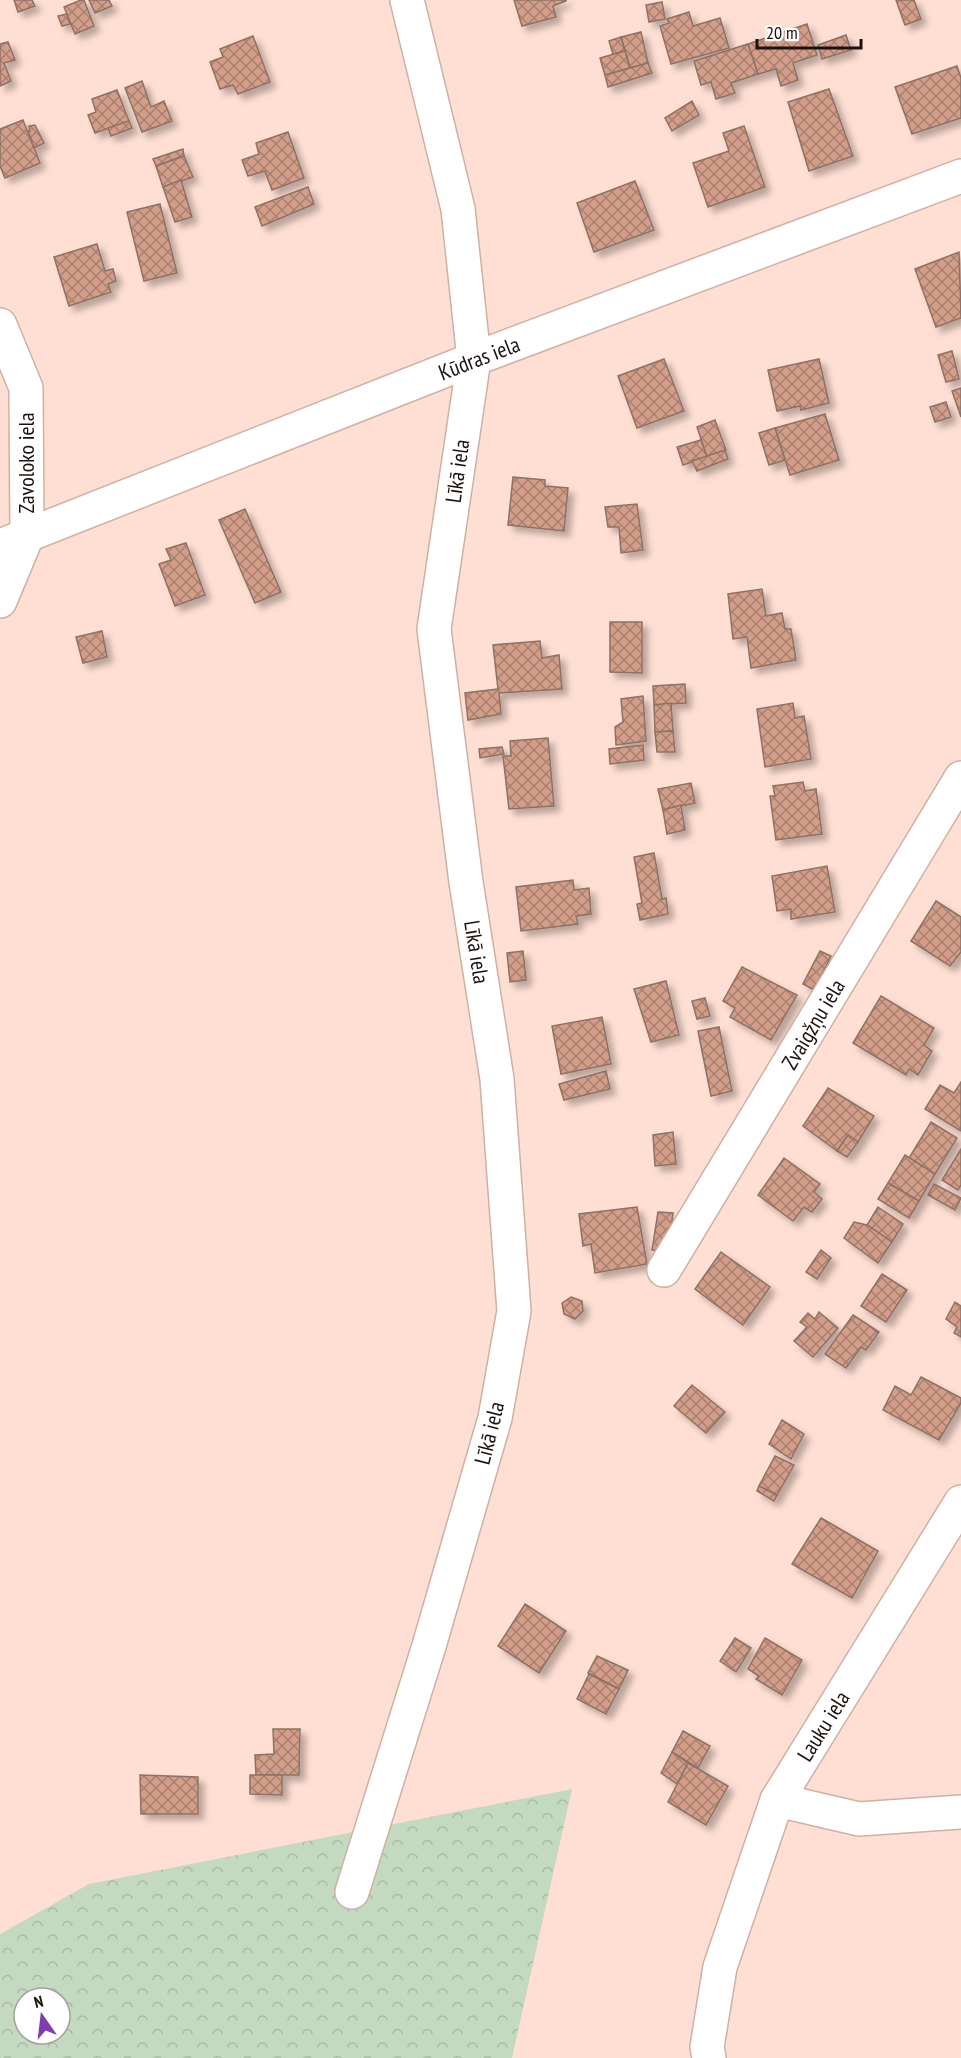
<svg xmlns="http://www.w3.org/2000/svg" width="961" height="2058" font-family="'PT Sans Narrow',sans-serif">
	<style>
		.forest { fill: url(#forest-crowns); fill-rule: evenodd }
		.building { fill: url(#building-cross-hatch); stroke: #8d7166; stroke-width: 1.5; filter: url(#shadow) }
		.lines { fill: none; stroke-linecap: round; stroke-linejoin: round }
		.minor-casing { stroke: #cfb0a4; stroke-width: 36 }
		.minor { stroke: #fff; stroke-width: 33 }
		.labels { text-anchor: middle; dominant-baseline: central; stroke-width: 4.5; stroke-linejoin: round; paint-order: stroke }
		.street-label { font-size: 22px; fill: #1b110d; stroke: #fff }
	</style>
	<defs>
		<pattern id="forest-crowns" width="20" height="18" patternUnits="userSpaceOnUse" patternTransform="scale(1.5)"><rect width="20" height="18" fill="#c4dac0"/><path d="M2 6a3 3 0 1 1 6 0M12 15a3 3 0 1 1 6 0" fill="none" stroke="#a8baa4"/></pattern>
		<pattern id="building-cross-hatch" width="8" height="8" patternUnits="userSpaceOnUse" patternTransform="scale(1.5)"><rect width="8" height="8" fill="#d29e89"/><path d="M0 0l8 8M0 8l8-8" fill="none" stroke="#aa7f6e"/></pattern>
		<filter id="shadow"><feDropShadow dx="5.5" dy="5.5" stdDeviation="3" flood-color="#0004"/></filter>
	</defs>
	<rect width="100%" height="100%" fill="#ffdfd3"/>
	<!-- forest -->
	<path class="forest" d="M572,1789L512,2058H0V1934L89,1884ZM24,1998H60V2034H24Z"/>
	<!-- building -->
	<g class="building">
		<path d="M14,0H32L35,6L18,12Z"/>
		<path d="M81,0H84L94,26L75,34L64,7Z"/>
		<path d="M89,0H109L112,6L95,13Z"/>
		<path d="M514,0H566V1L553,6L556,17L522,26Z"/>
		<path d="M896,0H914L921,19L905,25Z"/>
		<path d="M662,2L665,19L649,22L646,5Z"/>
		<path d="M689,12L693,26L720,18L729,48L671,64L660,26L669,23L667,19Z"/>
		<path d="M67,14L70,24L62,26L58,16Z"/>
		<path d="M807,24L817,55L793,63L798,80L781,86L776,69L758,74L748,44Z"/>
		<path d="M641,32L648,63L630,68L621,37Z"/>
		<path d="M846,35L851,50L822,59L818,45Z"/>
		<path d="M253,36L270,82L238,94L233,85L220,89L210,62L223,57L220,49Z"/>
		<path d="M621,37L625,51L613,54L609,41Z"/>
		<path d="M8,42L15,60L4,63L11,81L0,86V44Z"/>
		<path d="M748,44L758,74L731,83L735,93L716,99L711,82L701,85L694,61Z"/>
		<path d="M625,51L630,68L605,75L600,58Z"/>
		<path d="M648,63L652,73L608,87L605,75Z"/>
		<path d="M957,66L961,78V118L912,134L895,87Z"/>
		<path d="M142,81L151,107L164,101L172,121L142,132L125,88Z"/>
		<path d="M829,89L853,156L809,171L788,102Z"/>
		<path d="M117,90L129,121L95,133L88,115L96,112L92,99Z"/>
		<path d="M692,101L699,115L672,131L665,118Z"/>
		<path d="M23,120L40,163L5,178L0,166V129Z"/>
		<path d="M129,121L132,128L111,136L108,128Z"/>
		<path d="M35,125L44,143L34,148L28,131H30L29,126Z"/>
		<path d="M744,126L765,187L708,207L693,163L729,151L723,133Z"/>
		<path d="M288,132L304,178L272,190L265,171L248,176L242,160L259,154L256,143Z"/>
		<path d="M183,149L184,156L156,166L153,159Z"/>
		<path d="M184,156L193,177L163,187L156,166Z"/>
		<path d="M181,180L192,217L175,222L163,187Z"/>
		<path d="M635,181L654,230L594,252L577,203Z"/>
		<path d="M308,187L314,204L262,226L255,207Z"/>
		<path d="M160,204L177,273L144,281L127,212Z"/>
		<path d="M97,244L105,271L113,269L116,281L108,284L111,292L69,306L54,257Z"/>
		<path d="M959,252L961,318L936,327L915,269Z"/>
		<path d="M952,351L959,379L946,382L938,355Z"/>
		<path d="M664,359L684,411L637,428L618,376Z"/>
		<path d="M819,359L829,403L801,410L800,406L777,411L768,370Z"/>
		<path d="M961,388V417L952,391Z"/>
		<path d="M946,402L951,417L935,422L930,407Z"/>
		<path d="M825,414L839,460L790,475L775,428Z"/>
		<path d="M715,420L726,450L707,457L697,427Z"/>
		<path d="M775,428L785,460L769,465L759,433Z"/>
		<path d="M701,440L707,457L683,465L677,447Z"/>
		<path d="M725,450L728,459L697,471L692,461Z"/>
		<path d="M513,477L545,480V486L568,488L564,531L508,525Z"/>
		<path d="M637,504L643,550L621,553L619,527H608L605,507Z"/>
		<path d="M245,509L281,592L255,603L219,520Z"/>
		<path d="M186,543L205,595L175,606L159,564L171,560L166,549Z"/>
		<path d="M762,589L766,616L782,613L785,629H791L796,660L751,668L747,637L733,639L728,594Z"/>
		<path d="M610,622H642V673L610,672Z"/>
		<path d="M102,631L107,657L83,663L76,637Z"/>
		<path d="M540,641L542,658L559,655L562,689L499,693L501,714L468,720L465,693L498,689L493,645Z"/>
		<path d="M685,684L686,703L654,705L653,686Z"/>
		<path d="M643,696L646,741L616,745L615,727L623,722L621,699Z"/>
		<path d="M671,703L673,731L655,732L654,705Z"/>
		<path d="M793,703L795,718L804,716L811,759L765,767L757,709Z"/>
		<path d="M673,731L675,752H657L655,732Z"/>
		<path d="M548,738L554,806L509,809L503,756H511L510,741Z"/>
		<path d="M643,745L644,760L610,764L609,749Z"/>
		<path d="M502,747L504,754L480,758L479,749Z"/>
		<path d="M803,782L805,791L816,789L822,834L776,840L770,796H775L773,786Z"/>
		<path d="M691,783L695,803L663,810L658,789Z"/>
		<path d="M681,805L685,830L667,834L663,810Z"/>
		<path d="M654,853L662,899L666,898L668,914L640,920L637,904L642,903L634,857Z"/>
		<path d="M827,866L835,912L791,919V909L777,911L772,876Z"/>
		<path d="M573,880L574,890L589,888L591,914L576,916L578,924L521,931L516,887Z"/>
		<path d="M936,901L961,917V952L950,966L911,941Z"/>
		<path d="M523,951L526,980L510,982L507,953Z"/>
		<path d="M820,951L831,956L814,990L803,984Z"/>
		<path d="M742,967L797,995L771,1040L730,1017L735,1008L723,1001Z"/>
		<path d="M666,981L679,1035L651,1042L634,989Z"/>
		<path d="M881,996L934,1028L924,1045L932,1051L918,1075L909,1069L906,1075L853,1043Z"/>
		<path d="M705,998L710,1016L697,1019L692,1001Z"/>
		<path d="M602,1017L611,1064L561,1074L552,1026Z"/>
		<path d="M719,1027L732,1091L711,1096L698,1031Z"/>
		<path d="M606,1071L610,1089L564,1100L559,1084Z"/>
		<path d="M961,1082V1131L925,1109L940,1085L954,1093Z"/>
		<path d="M828,1088L874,1116L858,1142L848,1135L837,1151L803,1126Z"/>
		<path d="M931,1122L957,1138L935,1174L909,1158Z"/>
		<path d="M673,1132L676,1164L655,1166L653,1135Z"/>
		<path d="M848,1135L858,1142L847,1157L837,1151Z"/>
		<path d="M961,1149V1185L958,1190L942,1180Z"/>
		<path d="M905,1155L935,1174L919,1201L888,1183Z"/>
		<path d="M784,1158L820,1184L814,1192L822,1199L812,1212L804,1207L793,1221L758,1195Z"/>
		<path d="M888,1183L919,1201L909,1218L878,1199Z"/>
		<path d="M934,1184L961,1198L955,1210L928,1195Z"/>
		<path d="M637,1207L647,1264L595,1273L591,1244L583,1246L579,1214Z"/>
		<path d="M878,1207L903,1224L892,1242L867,1225Z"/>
		<path d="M658,1212L673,1213L668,1252L652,1250Z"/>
		<path d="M854,1222L867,1225L892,1242L878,1263L844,1238Z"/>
		<path d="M821,1250L831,1258L817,1279L806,1272Z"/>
		<path d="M721,1252L770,1287L743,1325L695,1289Z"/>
		<path d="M882,1274L907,1290L886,1322L861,1306Z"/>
		<path d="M571,1297L582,1301L583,1311L575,1319L564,1314L562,1303Z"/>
		<path d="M955,1302L961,1306V1337L954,1333L957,1327L946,1319Z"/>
		<path d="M819,1312L838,1328L813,1357L794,1341L807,1327L800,1322L808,1313L815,1319Z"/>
		<path d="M853,1315L879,1332L866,1350L861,1347L846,1368L825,1354Z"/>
		<path d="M921,1377L961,1398V1403L939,1440L883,1410L895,1386L911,1395Z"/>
		<path d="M692,1385L725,1412L706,1433L674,1406Z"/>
		<path d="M782,1420L804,1434L791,1459L769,1444Z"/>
		<path d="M775,1456L794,1465L777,1495L759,1486Z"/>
		<path d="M759,1486L777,1495L774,1501L757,1491Z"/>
		<path d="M821,1518L878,1551L852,1598L792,1564Z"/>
		<path d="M525,1604L566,1631L539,1673L498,1646Z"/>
		<path d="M735,1638L751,1648L736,1672L720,1661Z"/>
		<path d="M765,1638L802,1660L782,1695L756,1679L759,1676L748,1669Z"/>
		<path d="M597,1656L628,1670L619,1689L588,1673Z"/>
		<path d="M589,1674L619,1689L606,1714L577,1699Z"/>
		<path d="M273,1729H300L299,1775H256L255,1755L274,1754Z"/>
		<path d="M683,1731L710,1746L698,1768L672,1752Z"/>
		<path d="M672,1752L688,1763L677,1784L661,1773Z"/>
		<path d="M688,1763L728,1786L706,1825L668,1802Z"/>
		<path d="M140,1775L198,1777V1814H141Z"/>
		<path d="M250,1775H282V1795L250,1794Z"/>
	</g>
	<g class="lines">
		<defs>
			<g id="minor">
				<path d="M0,325L26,388L27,536L0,601"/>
				<path d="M0,546L474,359L961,176"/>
				<path d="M664,1270L961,778"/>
				<path d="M777,1800L859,1819L961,1812"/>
				<path d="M352,1892L429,1646L495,1418L514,1311L497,1079L466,882L434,629L474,359L458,209L407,0"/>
				<path d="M709,2058L707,2047L720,1967L777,1800L961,1502"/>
			</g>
		</defs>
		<!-- minor casing -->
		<use href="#minor" class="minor-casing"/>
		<!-- minor -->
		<use href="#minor" class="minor"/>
	</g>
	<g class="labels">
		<!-- street labels -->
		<g class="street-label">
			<text transform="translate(479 358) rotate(-21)">Kūdras iela</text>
			<text transform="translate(26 463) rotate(-90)">Zavoloko iela</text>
			<text transform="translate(457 471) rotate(-82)">Līkā iela</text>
			<text transform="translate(477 952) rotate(81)">Līkā iela</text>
			<text transform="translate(813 1024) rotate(-59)">Zvaigžņu iela</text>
			<text transform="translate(489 1433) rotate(-76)">Līkā iela</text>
			<text transform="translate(823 1726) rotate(-58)">Lauku iela</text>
		</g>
	</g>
	<!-- north arrow -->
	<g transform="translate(42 2016) rotate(346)"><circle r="28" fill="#ffffff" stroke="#a4a09e" stroke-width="1.5"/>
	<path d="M0-4.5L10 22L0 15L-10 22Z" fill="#7f3db2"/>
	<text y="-9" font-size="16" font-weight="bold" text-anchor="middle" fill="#1b110d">N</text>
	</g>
	<!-- scale -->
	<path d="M757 39v9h104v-9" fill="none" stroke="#1b110d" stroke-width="3"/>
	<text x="766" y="39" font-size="18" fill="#1b110d" stroke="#ffffff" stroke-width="4.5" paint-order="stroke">20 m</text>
</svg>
